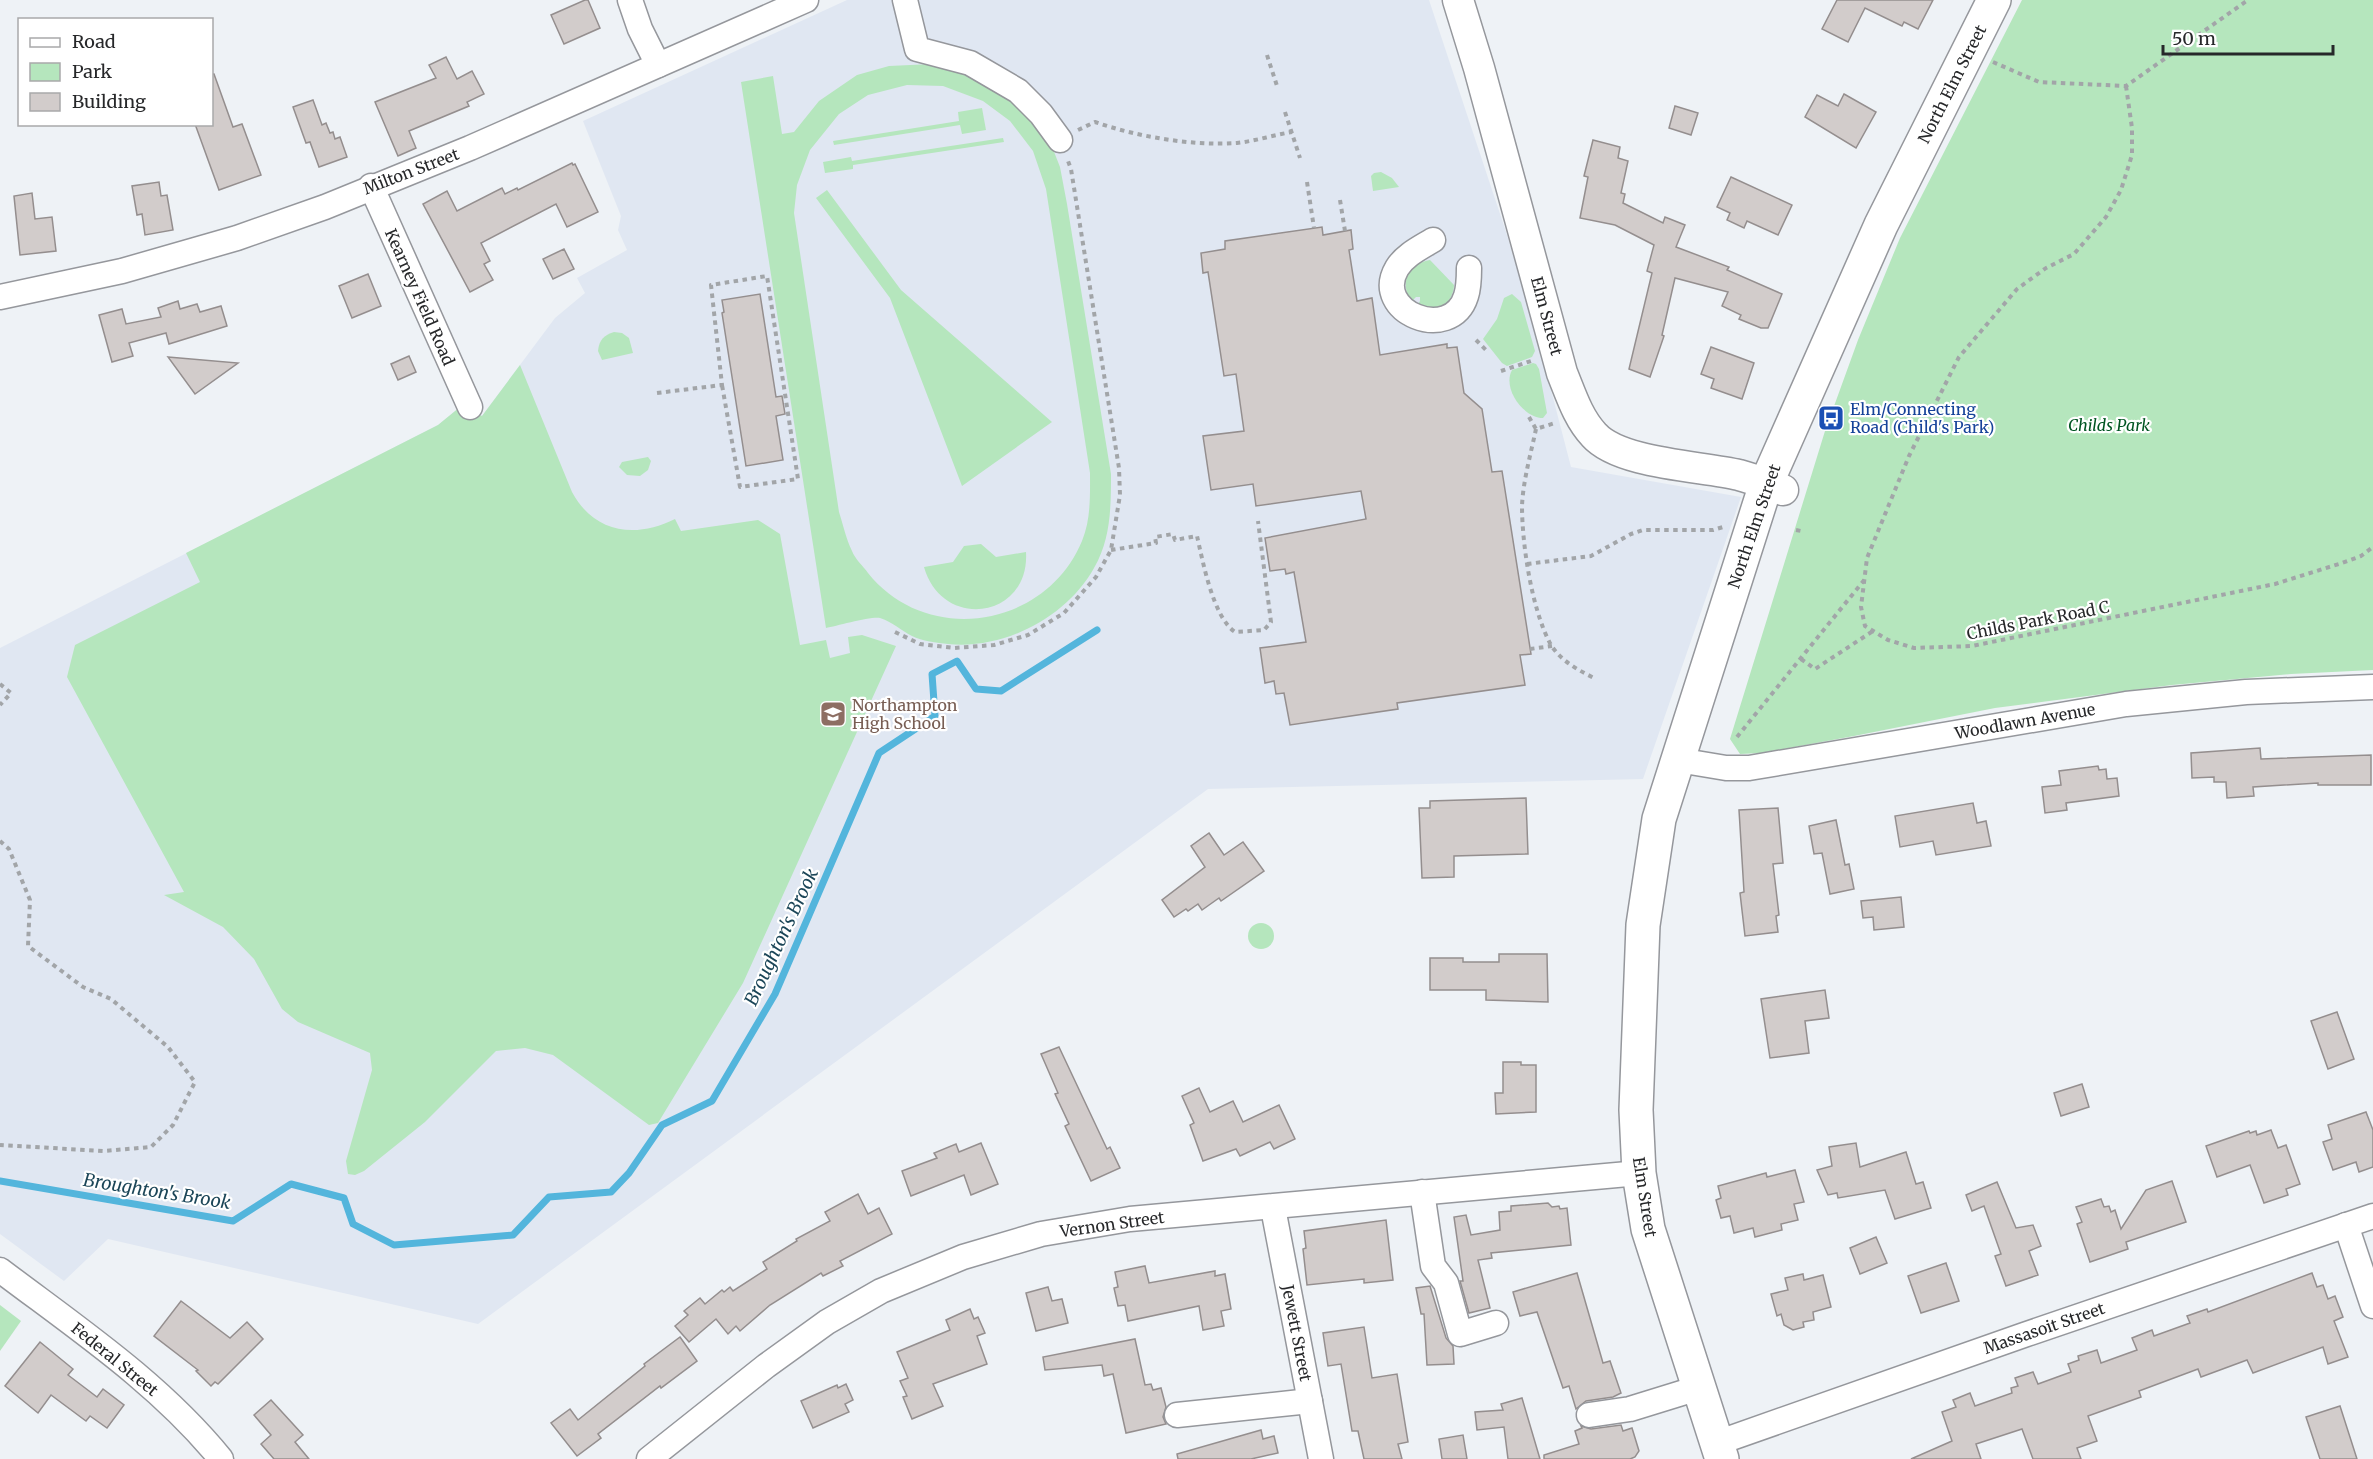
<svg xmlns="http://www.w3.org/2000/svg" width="2373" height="1459" font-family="Merriweather,serif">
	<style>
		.built { fill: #e0e7f2 }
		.green { fill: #b5e6bd; fill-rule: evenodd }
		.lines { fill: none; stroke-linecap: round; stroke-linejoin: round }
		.stream { stroke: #53b5dc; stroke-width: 7 }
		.building { fill: #d2cccb; stroke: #948e8e; stroke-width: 1.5 }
		.minor-casing { stroke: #95979c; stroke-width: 27 }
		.major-casing { stroke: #95979c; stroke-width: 33 }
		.highway-casing { stroke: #95979c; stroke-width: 36 }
		.path { stroke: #a2a5a8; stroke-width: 4; stroke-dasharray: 4.5 4.5; stroke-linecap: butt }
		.minor { stroke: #fff; stroke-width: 24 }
		.major { stroke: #fff; stroke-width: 30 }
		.highway { stroke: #fff; stroke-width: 33 }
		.labels { text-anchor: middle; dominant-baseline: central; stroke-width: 4.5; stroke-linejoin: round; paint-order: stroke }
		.street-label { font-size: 16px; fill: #27282a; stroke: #fff }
		.transit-label { font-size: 16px; fill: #164399; stroke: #fff; text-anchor: start }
		.park-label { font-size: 16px; font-style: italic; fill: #052; stroke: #fff }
		.education-label { font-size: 16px; fill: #785e54; stroke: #fff; text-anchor: start }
		.water-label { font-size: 18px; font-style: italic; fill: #1c4658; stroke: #fff }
	</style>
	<rect width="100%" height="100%" fill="#eef2f6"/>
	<!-- built -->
	<path class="built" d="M847,0H1429L1507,235L1537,336L1571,467L1741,497L1643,779L1208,789L478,1324L108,1239L64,1281L0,1234V648L438,425L460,407L387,202L482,416L555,318L585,293L577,278L627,250L618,230L621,216L583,121Z"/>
	<!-- green -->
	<g class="green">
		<path d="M2022,0H2373V670L2291,674L2172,685L1995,708L1854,736L1761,753L1740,754L1730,739L1825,431L1858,340L1900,238Z"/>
		<path d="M932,64L970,73L1003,89L1047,134L1060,167L1067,204L1111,474C1111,506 1111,539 1094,568C1067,617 1004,650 948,644C937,643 922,641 912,636C902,631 891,621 880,618C872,616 836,626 826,628L741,82L773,76L782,134L794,132L819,101L857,75L889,66ZM907,85L943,86L983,101L1010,121L1033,151L1046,189L1090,473C1090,496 1091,519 1082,541C1046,628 927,647 868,573C863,566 855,559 852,551C846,539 843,524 839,512L794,213L797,185L810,150L839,114L868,95Z"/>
		<path d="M982,108L986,130L962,134L960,125L834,145L833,141L959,121L958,112Z"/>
		<path d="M1003,138L1004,142L853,165V169L825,173L823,162L851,157L852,161Z"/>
		<path d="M1381,172L1392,178L1399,187L1373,191L1371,176L1374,173Z"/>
		<path d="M827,190L901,290L1052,422L962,486L890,298L816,198Z"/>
		<path d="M1430,260L1454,285C1454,296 1445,310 1432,310C1427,310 1421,307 1417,306L1420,301V297H1416L1412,301C1398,284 1409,263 1430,260Z"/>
		<path d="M1512,294L1521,302L1535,351L1532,357L1507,366L1502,363L1483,339L1497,319L1504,298Z"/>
		<path d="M614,332L622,333L629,338L633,353L602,360L598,351C599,340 604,335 614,332Z"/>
		<path d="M1533,363L1536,364L1539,369L1547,413L1543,418C1523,418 1502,388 1512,370Z"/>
		<path d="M520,365L572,492C594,533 635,539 675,519L681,531L758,520L780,534L800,645L826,640L830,658L850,653L848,637L862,635L896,646L743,983L658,1123L649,1125L553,1055L525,1048L496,1051L425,1122L364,1171L355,1175L348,1174L346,1161L372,1070L370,1053L298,1022L282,1009L254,959L223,927L164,895L184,892L67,677L75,645L200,582L186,553L438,425L460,407L482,416Z"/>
		<path d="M648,457L651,461L648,470L640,476L627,475L619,467L622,462Z"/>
		<path d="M981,544L996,557L1026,552C1030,619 942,631 924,567L953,562L964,546Z"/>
		<circle cx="1261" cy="936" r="13"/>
		<path d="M0,1305L21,1321L0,1351Z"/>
	</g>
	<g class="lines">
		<!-- stream -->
		<path class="stream" d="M0,1181L233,1221L291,1184L344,1198L353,1224L394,1245L513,1235L549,1197L611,1192L629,1173L662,1125L712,1101L775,994L879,753L935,716L932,674L957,661L976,689L1001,691L1097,630"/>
	</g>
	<!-- building -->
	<g class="building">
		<path d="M585,0H588L600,28L564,44L551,15Z"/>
		<path d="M1837,0H1933L1918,29L1904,22L1902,26L1865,8L1848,42L1822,29Z"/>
		<path d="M446,57L457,79L472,71L484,94L467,102L469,106L409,131L416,148L398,156L375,102L436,78L429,65Z"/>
		<path d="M212,74H214L233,127L242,124L261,175L219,190L195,124H212Z"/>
		<path d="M1844,94L1876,112L1856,148L1805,117L1817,95L1838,106Z"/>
		<path d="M313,100L322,125L326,123L330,133L333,132L335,139L340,137L347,157L319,167L310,142L306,143L293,107Z"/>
		<path d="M1675,106L1698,113L1691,135L1669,128Z"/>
		<path d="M1593,140L1620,147L1618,158L1628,161L1621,193L1625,194L1623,203L1663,223L1665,217L1685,225L1676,247L1729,267L1727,270L1782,294L1768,328H1761L1739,319L1741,315L1722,306L1728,292L1675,278L1662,335L1664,336L1650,377L1629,369L1652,273L1647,271L1654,245L1615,225L1580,218L1588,177L1584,176Z"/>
		<path d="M572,163L573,165L575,164L598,212L567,227L556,204L481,243L490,261L484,264L493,280L470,292L423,204L447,191L457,211L502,188L505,194L517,188L518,190Z"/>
		<path d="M1731,177L1792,205L1778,235L1747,221L1744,228L1727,220L1730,213L1717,207Z"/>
		<path d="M159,182L161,196L167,195L173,230L145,235L142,214L137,215L132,186Z"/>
		<path d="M32,193L35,219L52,217L56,251L20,255L14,196Z"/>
		<path d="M1322,227L1323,235L1351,230L1353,249L1349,250L1357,301L1372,298L1380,355L1447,344V348L1457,347L1464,393L1482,409L1492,472L1502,471L1531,654L1520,655L1525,685L1397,703L1398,709L1290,725L1284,693L1276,694L1274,681L1265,683L1260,648L1306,642L1294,572L1286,574L1285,569L1270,571L1265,538L1366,519L1361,491L1256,506L1253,484L1211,490L1203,436L1244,431L1236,374L1224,376L1208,272L1203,273L1201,253L1225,249V241Z"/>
		<path d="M564,249L574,269L553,279L543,259Z"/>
		<path d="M368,274L381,306L352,318L339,286Z"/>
		<path d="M760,294L776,397L782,396L785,414L776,416L783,460L746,466L722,313L724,312L722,300Z"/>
		<path d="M178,301L180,309L197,304L200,312L221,306L227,326L169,344L166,333L129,343L133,356L112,362L99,315L122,309L126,324L161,317L158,308Z"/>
		<path d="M1711,347L1754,363L1742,399L1711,388L1714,379L1701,374Z"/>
		<path d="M409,356L416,372L398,380L391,364Z"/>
		<path d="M168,357L238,363L195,394Z"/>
		<path d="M2260,748L2261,759L2371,755V785H2318V783L2253,787L2254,796L2227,798L2226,782H2214V777L2192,778L2191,753Z"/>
		<path d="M2098,766L2099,770L2106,769L2107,779L2117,778L2119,796L2066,803L2067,810L2045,813L2042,787L2061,785L2059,771Z"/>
		<path d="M1526,798L1528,854L1454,856V877L1422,878L1419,808H1430V801Z"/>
		<path d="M1973,803L1977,823L1986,821L1991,846L1936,855L1933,841L1900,847L1895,816Z"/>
		<path d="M1778,808L1783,863L1773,864L1779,915L1776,916L1778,932L1745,936L1740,893L1744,892L1739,810Z"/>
		<path d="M1836,820L1845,865L1849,864L1854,889L1830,894L1822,853L1814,854L1809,826Z"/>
		<path d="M1209,833L1224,855L1243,842L1264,871L1221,901L1219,898L1202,910L1198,904L1188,911L1186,909L1174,917L1162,900L1205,867L1191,846Z"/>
		<path d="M1901,897L1904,927L1874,930L1873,917L1863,918L1861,901Z"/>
		<path d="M1499,954H1547L1548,1002L1486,1000V990H1430V958H1463V962H1499Z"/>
		<path d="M1825,990L1829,1018L1805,1021L1809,1053L1770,1058L1761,999Z"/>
		<path d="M2337,1012L2354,1059L2328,1069L2311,1021Z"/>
		<path d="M1059,1047L1107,1149L1110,1147L1120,1168L1091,1181L1065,1126L1069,1124L1055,1094L1058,1093L1041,1054Z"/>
		<path d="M1503,1062H1521V1065H1536V1112L1496,1114L1495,1093H1503Z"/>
		<path d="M2082,1084L2089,1107L2061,1116L2054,1093Z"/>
		<path d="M1199,1088L1210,1112L1233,1101L1243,1122L1279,1105L1295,1139L1274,1149L1270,1142L1240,1156L1236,1149L1203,1161L1190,1125L1194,1123L1182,1096Z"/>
		<path d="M2366,1112L2373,1130V1167L2359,1172L2356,1162L2333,1170L2323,1142L2332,1139L2328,1125Z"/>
		<path d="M2271,1130L2278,1148L2286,1145L2300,1184L2286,1189L2288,1195L2264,1203L2250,1165L2217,1177L2206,1146L2249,1131L2250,1133L2256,1131L2257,1135Z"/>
		<path d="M981,1143L998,1184L971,1195L964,1175L911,1196L902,1171L937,1158L934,1153L956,1144L959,1152Z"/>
		<path d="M1856,1143L1860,1167L1906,1152L1916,1184L1923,1182L1931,1208L1895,1219L1885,1190L1838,1198L1837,1193L1828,1195L1817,1170L1832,1166L1829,1147Z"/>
		<path d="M1795,1170L1804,1202L1794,1204L1798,1220L1781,1224L1782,1230L1755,1237L1753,1228L1734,1233L1730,1216L1721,1218L1716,1200L1721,1198L1718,1186L1766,1173L1767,1177Z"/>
		<path d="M2172,1181L2186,1222L2126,1242L2128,1249L2090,1262L2077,1224L2082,1222L2076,1207L2101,1199L2104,1207L2109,1206L2111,1212L2115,1210L2121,1229L2146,1190Z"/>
		<path d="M1997,1182L2016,1228L2033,1225L2041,1246L2029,1251L2038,1275L2006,1286L1995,1256L2001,1254L1984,1206L1972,1211L1966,1195Z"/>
		<path d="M858,1194L868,1214L879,1208L892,1234L840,1261L843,1266L823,1276L821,1273L770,1305L740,1331L736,1326L728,1334L716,1319L689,1342L675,1326L688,1315L684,1311L700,1298L705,1304L722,1290L724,1292L730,1287L733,1291L767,1269L763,1262L797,1241L796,1239L830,1221L825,1212Z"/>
		<path d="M1548,1203L1552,1207L1559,1206L1560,1209L1567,1208L1571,1245L1491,1253L1492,1258L1478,1260L1490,1308L1469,1313L1460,1281H1463L1454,1217L1466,1215L1471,1235L1500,1230L1499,1212L1511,1211V1206Z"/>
		<path d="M1386,1220L1393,1280L1364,1283V1279L1307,1285L1303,1249L1306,1248L1304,1231Z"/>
		<path d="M1876,1237L1887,1263L1860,1274L1850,1248Z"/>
		<path d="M1946,1263L1959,1301L1921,1313L1908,1276Z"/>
		<path d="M1145,1266L1149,1283L1215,1271V1276L1225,1274L1231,1309L1221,1311L1224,1326L1203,1330L1199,1306L1128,1321L1125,1305L1118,1306L1114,1288L1118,1287L1115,1272Z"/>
		<path d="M1577,1273L1603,1363L1610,1361L1621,1393L1613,1397L1586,1401L1576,1409L1569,1386L1563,1388L1537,1312L1520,1316L1513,1292Z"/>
		<path d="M2312,1273L2317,1287L2323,1285L2328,1299L2335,1296L2343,1317L2334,1321L2348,1357L2328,1364L2323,1347L2253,1373L2247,1360L2201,1377L2198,1369L2139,1391L2141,1397L2088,1416L2097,1441L2077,1448L2081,1459H2033L2022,1429L1976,1444L1981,1459H1911L1952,1441L1942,1412L1956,1407L1953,1400L1970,1393L1975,1406L2012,1393L2011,1388L2018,1386L2015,1378L2033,1372L2038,1384L2071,1372L2068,1364L2079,1360L2078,1356L2097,1350L2101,1363L2137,1350L2132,1338L2152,1330L2154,1336L2190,1323L2187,1316L2207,1309L2208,1312Z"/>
		<path d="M1803,1274L1804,1280L1823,1275L1831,1307L1813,1312L1814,1320L1803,1322L1804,1327L1793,1330L1784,1325L1781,1314L1777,1316L1771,1294L1788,1290L1785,1278Z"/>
		<path d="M1430,1286L1446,1338L1453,1346L1454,1364L1427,1365L1424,1314H1421L1416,1288Z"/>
		<path d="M1048,1287L1052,1301L1062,1299L1068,1323L1036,1331L1026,1293Z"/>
		<path d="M181,1301L230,1338L247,1322L263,1339L218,1384L215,1382L211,1386L196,1371L198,1370L154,1336Z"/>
		<path d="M970,1309L974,1319L978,1317L985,1333L977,1336L987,1364L933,1384L943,1406L912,1419L903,1397L907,1396L900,1381L908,1378L897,1352L950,1330L946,1320Z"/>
		<path d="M1364,1327L1372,1378L1397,1374L1408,1442L1398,1444L1402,1459H1364L1358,1431H1352L1341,1364L1328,1366L1323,1333Z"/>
		<path d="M680,1337L697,1361L661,1388L660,1386L598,1434L601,1438L577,1456L551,1423L570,1409L578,1420L645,1366L644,1364Z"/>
		<path d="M1135,1339L1145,1385L1151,1384L1153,1390L1161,1388L1166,1407L1163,1417L1166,1424L1126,1433L1113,1374L1104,1376L1102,1365L1045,1370L1043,1357Z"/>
		<path d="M40,1342L73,1369L68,1375L97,1397L103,1389L124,1405L107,1428L90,1416L86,1421L51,1395L38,1413L5,1386Z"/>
		<path d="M846,1384L853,1400L845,1404L849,1412L813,1428L801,1401L837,1385L838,1388Z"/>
		<path d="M1522,1398L1540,1459H1508L1504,1427L1477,1430L1475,1412L1503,1410L1501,1404Z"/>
		<path d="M271,1400L303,1435L295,1442L309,1459H274L261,1444L271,1435L254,1415Z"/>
		<path d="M2340,1406L2357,1459H2320L2306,1417Z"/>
		<path d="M1621,1425L1623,1431L1632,1428L1639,1451L1635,1457L1630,1459H1544V1455L1579,1444L1575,1431L1582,1428L1581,1426L1591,1429Z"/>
		<path d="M1261,1430L1263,1439L1274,1436L1278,1453L1251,1459H1178L1177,1454Z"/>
		<path d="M1463,1435L1467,1459H1442L1439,1439Z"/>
	</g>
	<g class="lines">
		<defs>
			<g id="minor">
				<path d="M630,0L640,29L658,65"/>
				<path d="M905,0L917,49L970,63L1018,91L1041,114L1060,140"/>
				<path d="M371,186L470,407"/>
				<path d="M1433,240C1420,248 1405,255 1397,268C1371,312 1451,344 1466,296C1469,287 1469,277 1469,268"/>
				<path d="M0,297L122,271L237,238L325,207L470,148L806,0"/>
				<path d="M1678,760L1726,768H1749L2126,704L2246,692L2373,687"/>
				<path d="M1422,1192L1433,1266L1446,1283L1460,1334L1496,1323"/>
				<path d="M1273,1208L1321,1459"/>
				<path d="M2346,1225L2373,1306"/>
				<path d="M0,1270C78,1329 159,1383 221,1459"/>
				<path d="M1177,1415L1310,1401"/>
				<path d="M1589,1415L1630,1409L1698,1388"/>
				<path d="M1717,1443L2024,1335L2373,1216"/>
				<path d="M649,1459L766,1366L827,1322L881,1291L963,1257L1041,1234L1130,1219L1639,1173"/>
			</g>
			<path id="major" d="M1458,0L1479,68L1562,373C1571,395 1578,418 1594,435C1620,464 1701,466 1739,475C1754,479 1769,485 1783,490"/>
			<path id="highway" d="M1722,1459L1648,1229L1639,1173L1636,1110L1643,925L1659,819L1766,484L1881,225L1994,0"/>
		</defs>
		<!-- minor casing -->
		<use href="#minor" class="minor-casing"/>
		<!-- major casing -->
		<use href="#major" class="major-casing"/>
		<!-- highway casing -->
		<use href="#highway" class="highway-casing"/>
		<!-- path -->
		<g class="path">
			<path d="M1267,55L1277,86"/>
			<path d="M1993,62L2039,82L2126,86L2248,0"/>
			<path d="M2126,86L2132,128V155L2121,190L2106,217L2074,254L2046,268L2017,289L1959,357L1909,456L1867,558L1861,607L1865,626L1888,640L1914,648L1972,646L2275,584L2342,563L2361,556L2373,547"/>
			<path d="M1285,112L1300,158"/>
			<path d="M1078,130L1095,122C1138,137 1192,146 1237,143C1255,141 1274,135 1292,132"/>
			<path d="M1307,182L1314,228"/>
			<path d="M1340,200L1345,231"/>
			<path d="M1476,340L1488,352"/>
			<path d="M1501,371L1534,360"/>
			<path d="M657,393L722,385L711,285L767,276L798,479L740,487L722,385"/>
			<path d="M1529,417L1536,429L1555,423"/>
			<path d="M1536,429C1531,453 1523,481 1522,506C1522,545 1532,611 1551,645C1561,661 1578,670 1594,678"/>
			<path d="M1796,530L1801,531"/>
			<path d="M1111,550L1156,543L1155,537L1173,534L1175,540L1197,536C1203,562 1213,617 1235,632L1264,630L1271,622L1258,521"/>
			<path d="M1527,564L1591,556L1631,534L1643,530H1713L1723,527"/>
			<path d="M895,632L920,644L954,648L994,645L1028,635L1064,613L1096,577L1111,550L1120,495L1119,468L1071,169L1068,161"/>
			<path d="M1530,649L1552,646"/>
			<path d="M1801,659L1815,669L1873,631"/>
			<path d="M0,684L11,693L0,705"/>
			<path d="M1737,737L1865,579"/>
			<path d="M0,841L9,849L30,900L28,946L83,987L111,999L168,1047L195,1082L173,1125L151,1147L103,1151L0,1145"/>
		</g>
		<!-- minor -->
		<use href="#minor" class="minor"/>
		<!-- major -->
		<use href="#major" class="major"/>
		<!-- highway -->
		<use href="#highway" class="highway"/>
	</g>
	<!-- icons -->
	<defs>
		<symbol id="bus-square" viewBox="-11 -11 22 22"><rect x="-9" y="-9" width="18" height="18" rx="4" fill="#1a4fb4" stroke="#fff"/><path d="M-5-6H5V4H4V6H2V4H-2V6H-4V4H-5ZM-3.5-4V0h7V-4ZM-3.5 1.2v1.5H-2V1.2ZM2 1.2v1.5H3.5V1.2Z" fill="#fff"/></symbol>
		<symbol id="school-square" viewBox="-11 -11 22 22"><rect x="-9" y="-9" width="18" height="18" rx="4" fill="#8d6e63" stroke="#fff"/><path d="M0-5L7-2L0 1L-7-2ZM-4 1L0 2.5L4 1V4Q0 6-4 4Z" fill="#fff"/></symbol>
	</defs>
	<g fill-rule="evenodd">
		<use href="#bus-square" x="1816" y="403" width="30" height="30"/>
		<use href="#school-square" x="818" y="699" width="30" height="30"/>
	</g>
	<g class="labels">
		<!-- street labels -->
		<g class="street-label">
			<text transform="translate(1952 84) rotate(-63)">North Elm Street</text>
			<text transform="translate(411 171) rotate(-21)">Milton Street</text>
			<text transform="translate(420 297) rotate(66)">Kearney Field Road</text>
			<text transform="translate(1547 316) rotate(75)">Elm Street</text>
			<text transform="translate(1754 526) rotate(-71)">North Elm Street</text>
			<text transform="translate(2038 620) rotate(-11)">Childs Park Road C</text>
			<text transform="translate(2025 721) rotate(-10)">Woodlawn Avenue</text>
			<text transform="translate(1645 1197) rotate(81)">Elm Street</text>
			<text transform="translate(1112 1224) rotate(-8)">Vernon Street</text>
			<text transform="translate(2044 1328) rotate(-19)">Massasoit Street</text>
			<text transform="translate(1297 1333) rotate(79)">Jewett Street</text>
			<text transform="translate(115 1359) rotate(39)">Federal Street</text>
		</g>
		<!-- transit labels -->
		<g class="transit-label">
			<text x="1850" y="409">Elm/Connecting<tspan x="1850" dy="18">Road (Child's Park)</tspan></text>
		</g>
		<!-- park labels -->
		<g class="park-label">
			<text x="2109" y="425">Childs Park</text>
		</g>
		<!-- education labels -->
		<g class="education-label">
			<text x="852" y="705">Northampton<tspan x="852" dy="18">High School</tspan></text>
		</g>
		<!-- water labels -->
		<g class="water-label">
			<text transform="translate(781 937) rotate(-65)">Broughton's Brook</text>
			<text transform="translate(157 1191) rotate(9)">Broughton's Brook</text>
		</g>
	</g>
	<!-- legend -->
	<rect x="18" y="18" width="195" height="108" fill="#ffffff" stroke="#a9a9aa" stroke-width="1.5"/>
	<rect x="30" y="38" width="30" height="9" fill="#ffffff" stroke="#a9a9aa" stroke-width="1.5"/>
	<text x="72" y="48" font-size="18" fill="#27282a">Road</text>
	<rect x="30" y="63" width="30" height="18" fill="#b5e6bd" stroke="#a9a9aa" stroke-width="1.5"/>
	<text x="72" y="78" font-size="18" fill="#27282a">Park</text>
	<rect x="30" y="93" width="30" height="18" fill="#d2cccb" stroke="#a9a9aa" stroke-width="1.5"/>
	<text x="72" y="108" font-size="18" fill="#27282a">Building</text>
	<!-- scale -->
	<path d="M2163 45v9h170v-9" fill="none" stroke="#27282a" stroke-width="3"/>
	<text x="2172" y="45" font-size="18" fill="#27282a" stroke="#ffffff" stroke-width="4.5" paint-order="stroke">50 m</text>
</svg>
